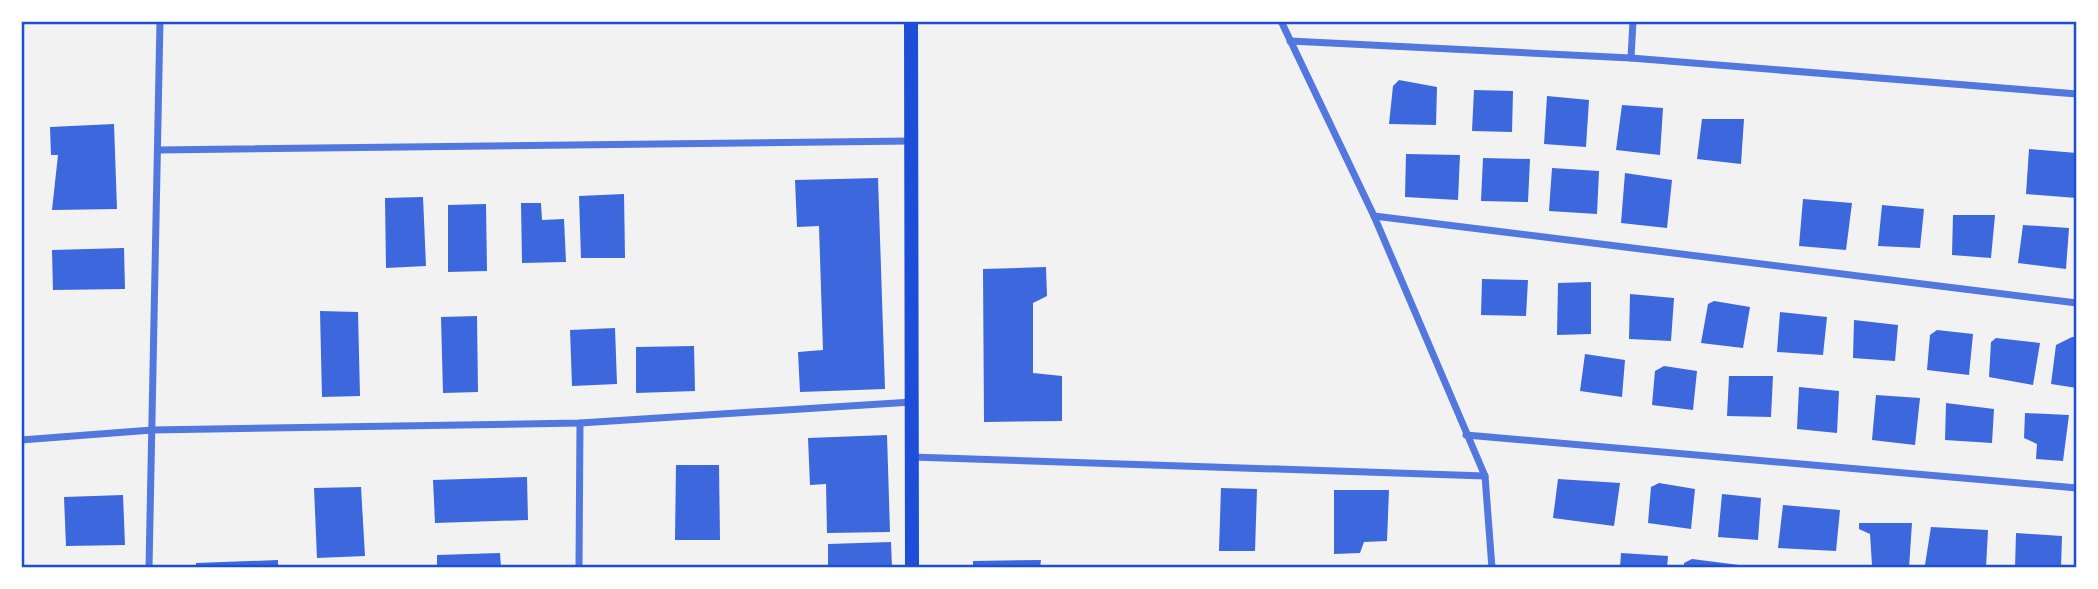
<svg xmlns="http://www.w3.org/2000/svg" width="2098" height="589" font-family="Commissioner,sans-serif">
	<style>
		.building { fill: #3d67dc }
		.lines { fill: none; stroke-linecap: round; stroke-linejoin: round }
		.minor { stroke: #5277de; stroke-width: 7 }
		.secondary { stroke: #1d4ed8; stroke-width: 14 }
		.neatline { fill: none; stroke: #1d4ed8; stroke-width: 2.5 }
	</style>
	<rect width="100%" height="100%" fill="#f2f2f2"/>
	<!-- building -->
	<g class="building">
		<path d="M1399,80L1437,87L1436,125L1389,124L1393,86Z"/>
		<path d="M1474,90L1513,91L1512,132L1472,131Z"/>
		<path d="M1547,96L1589,100L1586,147L1544,144Z"/>
		<path d="M1622,105L1663,108L1660,155L1616,150Z"/>
		<path d="M1702,119H1744L1741,164L1697,159Z"/>
		<path d="M114,124L117,209L52,210L58,155H51L50,127Z"/>
		<path d="M2029,149L2077,153V198L2026,194Z"/>
		<path d="M1406,154L1460,155L1458,200L1405,197Z"/>
		<path d="M1483,158L1530,159L1528,202L1481,201Z"/>
		<path d="M1552,168L1599,171L1597,214L1549,211Z"/>
		<path d="M1625,173L1672,180L1667,228L1621,223Z"/>
		<path d="M878,178L885,389L800,392L798,352L823,350L819,226L797,227L795,180Z"/>
		<path d="M624,194L625,258H581L579,196Z"/>
		<path d="M423,197L426,266L386,268L385,198Z"/>
		<path d="M1803,199L1852,203L1846,250L1799,246Z"/>
		<path d="M521,203H541L542,220L564,219L566,262L522,263Z"/>
		<path d="M486,204L487,271L448,272V205Z"/>
		<path d="M1882,205L1924,209L1920,248L1878,246Z"/>
		<path d="M1953,215H1995L1991,258L1952,255Z"/>
		<path d="M2023,225L2069,228L2066,269L2018,263Z"/>
		<path d="M124,248L125,289L53,290L52,250Z"/>
		<path d="M1046,267L1047,296L1033,303V373L1062,376V421L984,422L983,269Z"/>
		<path d="M1482,279L1528,280L1526,316L1481,315Z"/>
		<path d="M1591,282V334L1557,335L1558,283Z"/>
		<path d="M1630,294L1674,298L1671,341L1629,339Z"/>
		<path d="M1714,301L1750,307L1743,348L1701,343L1708,304Z"/>
		<path d="M320,311L358,312L360,396L322,397Z"/>
		<path d="M1780,312L1827,317L1823,355L1777,352Z"/>
		<path d="M477,316L478,392L443,393L441,317Z"/>
		<path d="M1854,320L1898,325L1895,361L1853,358Z"/>
		<path d="M615,328L617,384L572,386L570,330Z"/>
		<path d="M1937,330L1973,334L1969,375L1927,370L1930,335Z"/>
		<path d="M2072,337H2077V388L2051,384L2056,345Z"/>
		<path d="M1996,338L2040,343L2033,385L1989,377L1991,342Z"/>
		<path d="M694,346L695,391L636,393V347Z"/>
		<path d="M1585,354L1625,360L1622,397L1580,391Z"/>
		<path d="M1664,366L1697,371L1693,410L1652,405L1655,371Z"/>
		<path d="M1729,376H1773L1771,417L1727,416Z"/>
		<path d="M1799,387L1839,391L1837,433L1797,429Z"/>
		<path d="M1876,395L1920,398L1915,445L1872,440Z"/>
		<path d="M1946,403L1994,409L1992,443L1945,440Z"/>
		<path d="M2025,413L2069,415L2063,461L2036,459L2037,444L2024,438Z"/>
		<path d="M887,435L890,532L827,533L826,484L810,485L808,438Z"/>
		<path d="M676,465H719L720,540H675Z"/>
		<path d="M527,477L528,520L435,523L433,480Z"/>
		<path d="M1558,479L1620,483L1614,526L1553,518Z"/>
		<path d="M1659,483L1695,489L1691,529L1648,523L1651,487Z"/>
		<path d="M361,487L365,556L317,558L314,488Z"/>
		<path d="M1221,488L1257,489L1255,551H1219Z"/>
		<path d="M1334,490H1389L1387,541L1364,542L1360,553L1334,554Z"/>
		<path d="M1722,494L1761,498L1758,540L1718,537Z"/>
		<path d="M123,495L125,545L66,546L64,497Z"/>
		<path d="M1783,505L1840,510L1836,551L1778,548Z"/>
		<path d="M1859,523H1912L1909,568L1872,565L1870,534L1859,529Z"/>
		<path d="M1931,527L1988,530L1986,568L1925,565Z"/>
		<path d="M2016,533L2062,536L2061,568H2015Z"/>
		<path d="M891,542L892,568H828V544Z"/>
		<path d="M500,553L501,568H437V555Z"/>
		<path d="M1621,553L1668,556L1667,568H1620Z"/>
		<path d="M1692,559L1739,565V568H1684V563Z"/>
		<path d="M278,560V568H196V563Z"/>
		<path d="M1041,560L1040,568H973V561Z"/>
	</g>
	<g class="lines">
		<!-- minor -->
		<g class="minor">
			<path d="M1281,21L1374,216L1485,476L1492,568"/>
			<path d="M1290,41L1631,58L2077,94"/>
			<path d="M1631,58L1633,21"/>
			<path d="M158,150L911,141"/>
			<path d="M1374,216L2077,303"/>
			<path d="M1466,435L2077,488"/>
			<path d="M21,440L152,430L580,423L912,402"/>
			<path d="M912,457L1485,476"/>
			<path d="M149,568L160,21"/>
			<path d="M579,568L580,423"/>
		</g>
		<!-- secondary -->
		<path class="secondary" d="M911,21L912,568"/>
	</g>
	<!-- border -->
	<rect width="2098" height="589" fill="none" stroke="#ffffff" stroke-width="46"/>
	<rect x="23" y="23" width="2052" height="543" class="neatline"/>
</svg>
